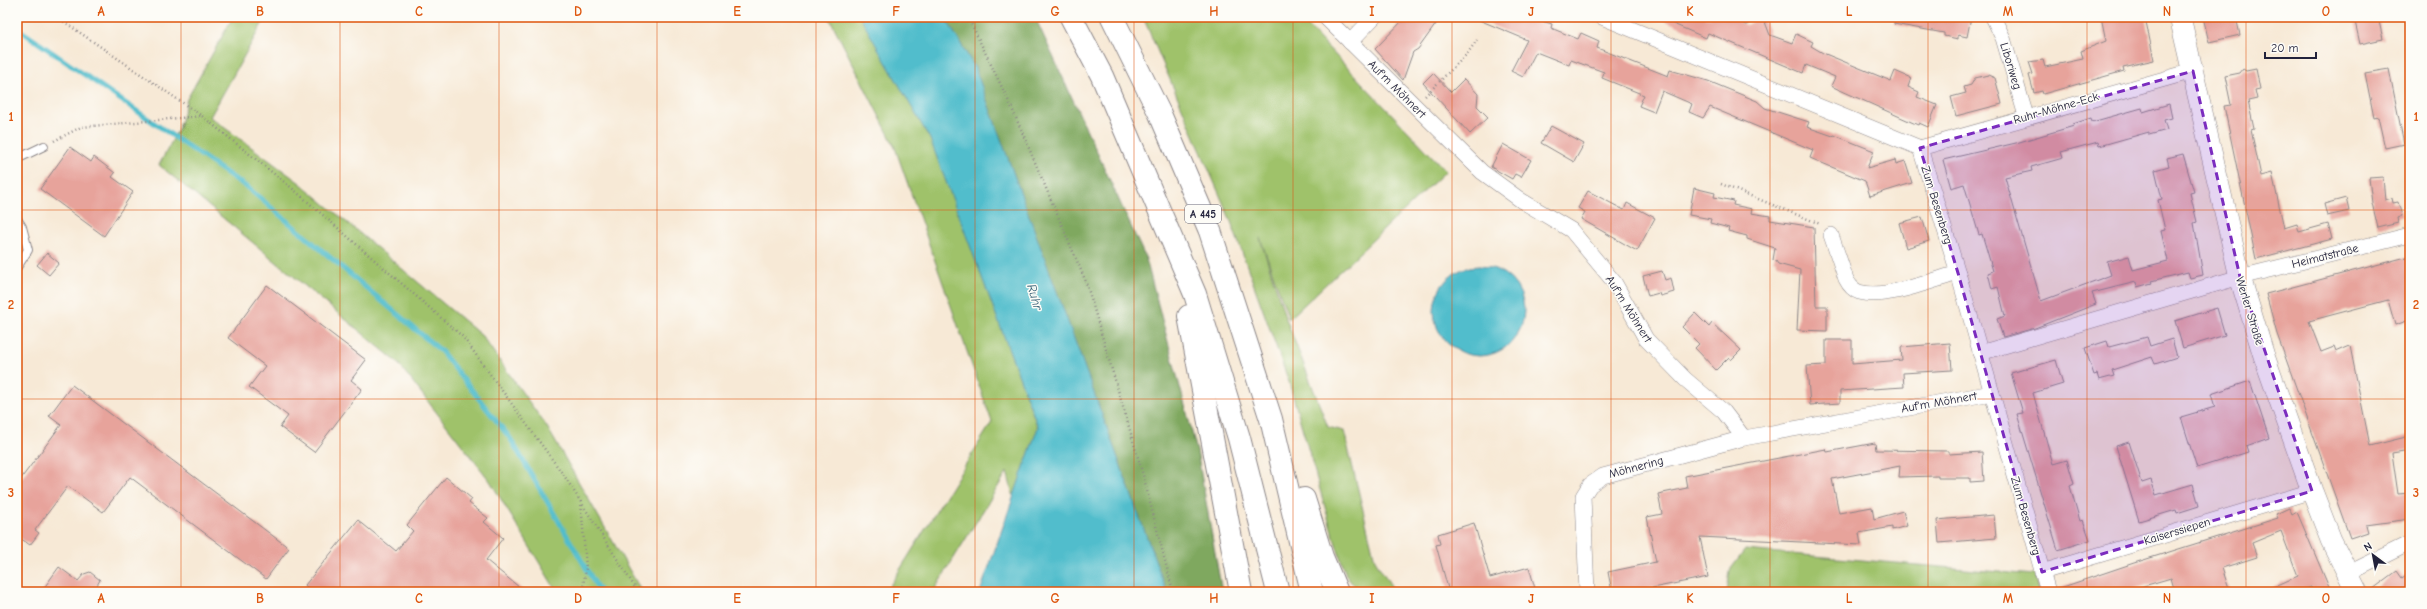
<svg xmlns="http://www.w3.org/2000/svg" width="2427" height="609" font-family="'Comic Neue',sans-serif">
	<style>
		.green { fill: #9fc26b; stroke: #607253 }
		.forest { fill: #7fa85f; stroke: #50654d }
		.water { fill: #51bdcc; stroke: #3a7084 }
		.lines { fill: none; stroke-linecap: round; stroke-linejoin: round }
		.stream { stroke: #51bdcc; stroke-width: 5 }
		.building { fill: #e7a39b }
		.service-casing { stroke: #8c8688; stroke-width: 10 }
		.minor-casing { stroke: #8c8688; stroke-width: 16 }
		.secondary-casing { stroke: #8c8688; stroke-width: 22 }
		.motorway-casing { stroke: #8c8688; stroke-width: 24 }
		.path { stroke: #8c8688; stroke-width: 2.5; stroke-dasharray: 1 3; stroke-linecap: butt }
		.service { stroke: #fff; stroke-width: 8 }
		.minor { stroke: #fff; stroke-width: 15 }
		.secondary { stroke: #fff; stroke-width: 21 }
		.motorway { stroke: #fff; stroke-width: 22 }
		.marked { fill: #7b2cbf; fill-opacity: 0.2; stroke: #7b2cbf; stroke-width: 3; stroke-dasharray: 8 5; stroke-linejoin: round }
		.grid { fill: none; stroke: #de560e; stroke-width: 1; stroke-opacity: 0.55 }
		.labels { text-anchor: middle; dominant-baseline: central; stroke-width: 3; stroke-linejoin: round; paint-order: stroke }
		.shield { fill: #fdfcf7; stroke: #646373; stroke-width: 1 }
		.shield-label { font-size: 11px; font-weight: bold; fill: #22223b }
		.street-label { font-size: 12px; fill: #22223b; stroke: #fdfcf7 }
		.water-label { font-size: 13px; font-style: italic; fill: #356075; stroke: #fdfcf7 }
		.neatline { fill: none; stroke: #de560e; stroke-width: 1.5 }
		.grid-label { font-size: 13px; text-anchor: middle; font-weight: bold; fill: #de560e }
	</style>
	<rect width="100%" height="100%" fill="#fdfcf7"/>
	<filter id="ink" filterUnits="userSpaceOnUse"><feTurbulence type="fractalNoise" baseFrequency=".025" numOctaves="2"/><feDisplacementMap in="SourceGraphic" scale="8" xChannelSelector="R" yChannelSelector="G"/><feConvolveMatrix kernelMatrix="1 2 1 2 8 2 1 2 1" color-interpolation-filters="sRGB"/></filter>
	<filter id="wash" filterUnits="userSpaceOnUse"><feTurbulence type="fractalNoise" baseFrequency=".012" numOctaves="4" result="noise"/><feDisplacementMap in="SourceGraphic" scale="16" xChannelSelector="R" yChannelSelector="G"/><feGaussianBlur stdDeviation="0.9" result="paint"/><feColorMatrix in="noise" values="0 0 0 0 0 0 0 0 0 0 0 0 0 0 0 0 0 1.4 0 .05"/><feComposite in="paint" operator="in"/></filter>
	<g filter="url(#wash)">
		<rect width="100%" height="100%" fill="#f7e9d6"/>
		<!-- green -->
		<g class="green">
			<path d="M233,17H266L210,117L300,183L482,336L547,427L642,592H557L490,481L397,362L159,165L179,128L187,99Z"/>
			<path d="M829,17H881L904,55L1038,428L1039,592L1007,472L933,592H886L992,422L894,145Z"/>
			<path d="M1143,17H1299L1446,171L1289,319L1260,238L1285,316L1328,427L1344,431L1375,560L1395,592H1360L1346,575L1333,535L1289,382L1230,219Z"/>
			<path d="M1745,550L2034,575L2040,592H1727L1730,570Z"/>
		</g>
		<!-- forest -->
		<path class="forest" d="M945,17H1035L1146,259L1197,451L1222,592H1167Z"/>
		<!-- water -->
		<g class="water">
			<path d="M860,17H945L975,68L1167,592H980L1038,427L930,139Z"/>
			<circle cx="1479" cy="311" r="45"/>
		</g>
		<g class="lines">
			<!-- stream -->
			<path class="stream" d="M17,28L248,188L441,351L510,438L600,592"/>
		</g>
		<g id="blocks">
			<!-- building -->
			<g class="building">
				<path d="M1406,17H1441L1418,49L1413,52L1403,80L1375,49Z"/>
				<path d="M1472,17H1543L1542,21L1552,24L1551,28L1578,39L1581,33L1599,41L1597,48L1668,76L1670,70L1708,81L1757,101L1765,108L1809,122L1807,127L1833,136L1834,135L1874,151L1867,168L1895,160L1896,164L1905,161L1912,183L1870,196L1865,181L1810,158L1813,150L1710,107L1703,118L1689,112L1692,104L1662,91L1654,112L1639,106L1644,95L1602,78L1604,72L1571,60L1569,65L1536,52L1523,77L1511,71L1527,40Z"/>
				<path d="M1657,17H1728L1746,25L1758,19L1765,22L1770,35L1792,43L1796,34L1813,42L1811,46L1823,53L1891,81L1895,71L1911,78L1908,87L1919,92L1917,97L1937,105L1928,127L1919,123L1918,125L1831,86L1835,77L1806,65L1803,73L1708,33L1706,38Z"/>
				<path d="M1895,17H1971L1967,37L1958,35V39L1944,36V33L1894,24Z"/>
				<path d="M2101,17H2145L2154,60L2123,67L2124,71L2043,94L2042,91L2034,93L2029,75L2033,74L2029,62L2043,60L2045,67L2083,59L2081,51L2106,41Z"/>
				<path d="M2203,17H2236L2240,35L2209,42Z"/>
				<path d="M2354,17H2378L2383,39L2360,44Z"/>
				<path d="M2243,69L2246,71L2256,69L2260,89L2255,90L2257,99L2248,101L2254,129L2251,130L2261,176L2272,173L2284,228L2297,224L2299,232L2328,224L2332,239L2256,259L2224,106L2231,105L2225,76L2240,73Z"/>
				<path d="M2389,69L2404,144L2385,148L2378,117L2374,118L2365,73Z"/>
				<path d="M1433,73L1451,92L1464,79L1478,94L1477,106L1488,117L1470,134L1423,83Z"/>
				<path d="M1988,75L1995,78L2002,104L1956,116L1951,97L1966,93L1964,87L1971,85L1975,78Z"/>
				<path d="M2169,104L2172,118L2164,120L2167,130L2149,135V132L2099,146L2098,142L2061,152L2063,158L2031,167L2032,171L2005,177L2041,301L2111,275L2107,262L2129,256L2133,270L2168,261L2161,231L2165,230L2158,200L2162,199L2155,170L2169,166L2167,158L2183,154L2194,192L2190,193L2197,222L2194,223L2203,275L2190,278L2188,272L2151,281L2152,283L2137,287L2136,282L2092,293L2096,304L2035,328L2003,337L1997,319L2005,316L1998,287L1992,289L1988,273L1993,271L1982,234L1979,235L1964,184L1951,188L1943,160L2016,143L2074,126L2073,124L2091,118L2092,122L2142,108L2143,112Z"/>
				<path d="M1551,126L1584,144L1574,162L1541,143Z"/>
				<path d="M1503,144L1531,160L1521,177L1515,174L1512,179L1491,167Z"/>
				<path d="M70,147L91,162L94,157L115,173L112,177L133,192L104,236L40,189Z"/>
				<path d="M2383,177L2385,200L2392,198L2393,203L2398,202L2402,216L2397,218L2398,223L2378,228L2372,203L2369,178Z"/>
				<path d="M1694,188L1715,193L1714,197L1734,201L1733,205L1752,209L1751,213L1770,216V220L1814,227L1816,306H1827V331L1797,330L1800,270L1778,264L1776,261L1773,260L1775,248L1747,239V236L1728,231L1729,228L1710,223L1711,219L1689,215Z"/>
				<path d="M1588,191L1624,210L1627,203L1655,218L1637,251L1581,219L1585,212L1578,208Z"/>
				<path d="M2346,198L2349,211L2327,216L2324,204Z"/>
				<path d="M1922,217L1929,241L1906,248L1899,223Z"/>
				<path d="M47,253L59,263L49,275L37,265Z"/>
				<path d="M2410,256V320L2395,325L2388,300L2309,321L2321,352L2334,347L2336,352L2350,346L2370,446L2410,436V450L2392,453L2398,494L2410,493V519L2366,525L2368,532L2350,538L2277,334L2266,294Z"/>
				<path d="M1662,271L1665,280L1671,278L1674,292L1660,296L1659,293L1648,296L1643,276Z"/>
				<path d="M267,285L366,360L351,380L362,389L314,452L280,427L288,416L249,387L265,366L228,338Z"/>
				<path d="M2217,308L2225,335L2183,348L2175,321Z"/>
				<path d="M1695,313L1709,327L1712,323L1741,350L1731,360L1729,357L1716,370L1695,348L1699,344L1682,327Z"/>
				<path d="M2147,337L2150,346L2172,339L2177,357L2155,364L2152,357L2112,370L2114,376L2099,380L2097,374L2094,375L2085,348L2107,341L2109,347Z"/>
				<path d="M1826,340H1852V364L1902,360L1901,347L1950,343L1952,370L1903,373L1904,387L1840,391V403L1810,405L1807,366L1826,365Z"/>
				<path d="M2056,360L2063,384L2033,393L2053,464L2067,460L2074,484L2070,486L2080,521L2083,520L2090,540L2058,550L2017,414L2023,413L2011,373Z"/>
				<path d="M2250,381L2269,438L2246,446L2248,452L2197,468L2181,417L2215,407L2211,394Z"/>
				<path d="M72,385L289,548L266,579L130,477L103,512L68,486L35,530L39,533L30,545L17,536V484L61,425L49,416Z"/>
				<path d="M2129,442L2142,483L2151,480L2156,495L2193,484L2199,506L2177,513L2176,510L2139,521L2116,446Z"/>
				<path d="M1875,443L1876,450L1949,451V454L1982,452L1984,481L1970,482V478H1938V476L1899,477L1900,466L1832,479L1839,513L1872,507L1874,519L1903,511L1907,526L1892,530V527L1859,533L1861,545L1700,537L1708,577L1632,592H1612L1608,572L1656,562L1647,517L1662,514L1658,494L1687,488L1685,476L1826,449L1827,452Z"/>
				<path d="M446,477L472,499L469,503L488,518L484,522L503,538L486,560L525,592H311L305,585L358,520L396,551L413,531L407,525Z"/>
				<path d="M2289,508L2292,515L2297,512L2331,592H2313L2311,587L2298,592H2262L2298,576L2281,531L2252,543L2257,557L2222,568L2230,592H2175L2171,578L2123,592H2057V589L2134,563L2278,518L2276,514Z"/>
				<path d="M1994,515L1996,538L1939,543L1937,520Z"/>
				<path d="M1474,523L1490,578L1529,567L1536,592H1449L1436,545L1440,544L1438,534Z"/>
				<path d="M59,567L78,581L84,574L90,572L100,580L93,592H41Z"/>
				<path d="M2397,571L2402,578L2410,572V592H2369Z"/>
			</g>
		</g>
	</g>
	<g filter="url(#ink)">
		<use href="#blocks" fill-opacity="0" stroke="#8c8688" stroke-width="1"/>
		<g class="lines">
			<defs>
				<g id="service">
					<path d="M17,159L44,146"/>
					<path d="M17,219L22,227L28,250L17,267"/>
				</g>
				<g id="minor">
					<path d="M1325,17L1482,172L1522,201L1571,230L1614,282L1646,339L1685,379L1724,412L1744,438"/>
					<path d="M1602,17L1920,148"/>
					<path d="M1993,17L2003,38L2026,116"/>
					<path d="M1350,42L1374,17"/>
					<path d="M1920,148L1958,273L2048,592"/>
					<path d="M1920,148L2193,71"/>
					<path d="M1831,235L1846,279C1849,285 1853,290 1859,292C1884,300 1933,280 1958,273"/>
					<path d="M1980,353L2240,277L2410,235"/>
					<path d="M2042,572L2312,491"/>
					<path d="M2347,574L2410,543"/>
					<path d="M1587,592L1583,496L1590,485L1603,476L1744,438L1992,393"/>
				</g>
				<path id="secondary" d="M2180,17L2240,277L2264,356L2312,491L2331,540L2357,592"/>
				<g id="motorway">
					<path d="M1071,17L1102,76L1195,294L1239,438L1278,592"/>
					<path d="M1112,17L1160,114L1210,231L1271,419L1312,592"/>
					<path d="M1189,316L1241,592"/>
					<path d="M1304,499L1322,557L1337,592"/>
				</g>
			</defs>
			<!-- service casing -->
			<use href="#service" class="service-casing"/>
			<!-- minor casing -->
			<use href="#minor" class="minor-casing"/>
			<!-- secondary casing -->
			<use href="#secondary" class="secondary-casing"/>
			<!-- motorway casing -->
			<use href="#motorway" class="motorway-casing"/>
			<!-- path -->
			<g class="path">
				<path d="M57,17L202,116"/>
				<path d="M968,17L1011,106L1086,282L1142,471L1173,592"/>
				<path d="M1425,96L1467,54L1477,40"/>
				<path d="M54,141L81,127L202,116L293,189L463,337L565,477L638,592"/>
				<path d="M1721,184L1820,224"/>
				<path d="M581,501L586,568L582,592"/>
			</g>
			<!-- service -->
			<use href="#service" class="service"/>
			<!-- minor -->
			<use href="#minor" class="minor"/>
			<!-- secondary -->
			<use href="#secondary" class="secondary"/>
			<!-- motorway -->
			<use href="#motorway" class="motorway"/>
		</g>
	</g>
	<!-- marked area -->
	<path class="marked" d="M2193,71L2240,277L2312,491L2042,572L1958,273L1920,148Z"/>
	<!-- grid -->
	<path class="grid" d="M181,17V592M340,17V592M499,17V592M657,17V592M816,17V592M975,17V592M1134,17V592M1293,17V592M1452,17V592M1611,17V592M1770,17V592M1928,17V592M2087,17V592M2246,17V592M17,210H2410M17,399H2410"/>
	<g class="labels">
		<!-- shield labels -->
		<rect class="shield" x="1185" y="205" width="36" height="18" rx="3"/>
		<g class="shield-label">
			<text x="1203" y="214">A 445</text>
		</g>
		<!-- street labels -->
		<g class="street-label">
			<text transform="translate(2011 66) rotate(73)">Liboriweg</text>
			<text transform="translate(1397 89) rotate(45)">Auf'm Möhnert</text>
			<text transform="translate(2056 108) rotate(-16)">Ruhr-Möhne-Eck</text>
			<text transform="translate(1937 205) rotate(73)">Zum Besenberg</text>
			<text transform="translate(2325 256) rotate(-14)">Heimatstraße</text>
			<text transform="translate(1629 309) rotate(58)">Auf'm Möhnert</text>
			<text transform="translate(2250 311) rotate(73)">Werler Straße</text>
			<text transform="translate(1939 402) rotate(-10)">Auf'm Möhnert</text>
			<text transform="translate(1636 467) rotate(-15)">Möhnering</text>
			<text transform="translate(2026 516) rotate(74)">Zum Besenberg</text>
			<text transform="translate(2177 531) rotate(-17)">Kaiserssiepen</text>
		</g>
		<!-- water labels -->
		<g class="water-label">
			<text transform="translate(1035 297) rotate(74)">Ruhr</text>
		</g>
	</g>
	<!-- margin -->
	<rect width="2427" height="609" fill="none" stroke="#fdfcf7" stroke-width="44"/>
	<!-- north arrow -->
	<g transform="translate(2373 555) rotate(328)" stroke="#fdfcf7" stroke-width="3" paint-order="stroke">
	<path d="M0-3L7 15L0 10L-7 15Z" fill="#22223b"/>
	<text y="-6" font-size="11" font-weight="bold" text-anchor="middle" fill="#22223b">N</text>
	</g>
	<!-- scale -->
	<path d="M2265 52v6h51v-6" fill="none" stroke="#22223b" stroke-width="2"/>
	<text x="2271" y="52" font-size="12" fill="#22223b" stroke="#fdfcf7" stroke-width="3" paint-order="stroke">20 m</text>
	<rect x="22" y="22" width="2383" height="565" class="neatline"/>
	<g class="grid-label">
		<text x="101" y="16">A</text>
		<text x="260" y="16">B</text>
		<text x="419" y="16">C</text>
		<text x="578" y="16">D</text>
		<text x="737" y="16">E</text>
		<text x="896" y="16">F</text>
		<text x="1055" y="16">G</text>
		<text x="1214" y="16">H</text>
		<text x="1372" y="16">I</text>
		<text x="1531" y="16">J</text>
		<text x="1690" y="16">K</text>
		<text x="1849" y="16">L</text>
		<text x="2008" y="16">M</text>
		<text x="2167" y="16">N</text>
		<text x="2326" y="16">O</text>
		<text x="11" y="121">1</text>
		<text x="2416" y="121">1</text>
		<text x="11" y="309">2</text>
		<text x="2416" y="309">2</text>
		<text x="11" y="497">3</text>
		<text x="2416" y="497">3</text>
		<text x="101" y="603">A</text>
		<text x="260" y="603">B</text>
		<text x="419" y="603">C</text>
		<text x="578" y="603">D</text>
		<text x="737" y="603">E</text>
		<text x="896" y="603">F</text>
		<text x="1055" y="603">G</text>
		<text x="1214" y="603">H</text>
		<text x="1372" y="603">I</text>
		<text x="1531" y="603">J</text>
		<text x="1690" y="603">K</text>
		<text x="1849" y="603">L</text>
		<text x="2008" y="603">M</text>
		<text x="2167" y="603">N</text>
		<text x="2326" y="603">O</text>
	</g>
</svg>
